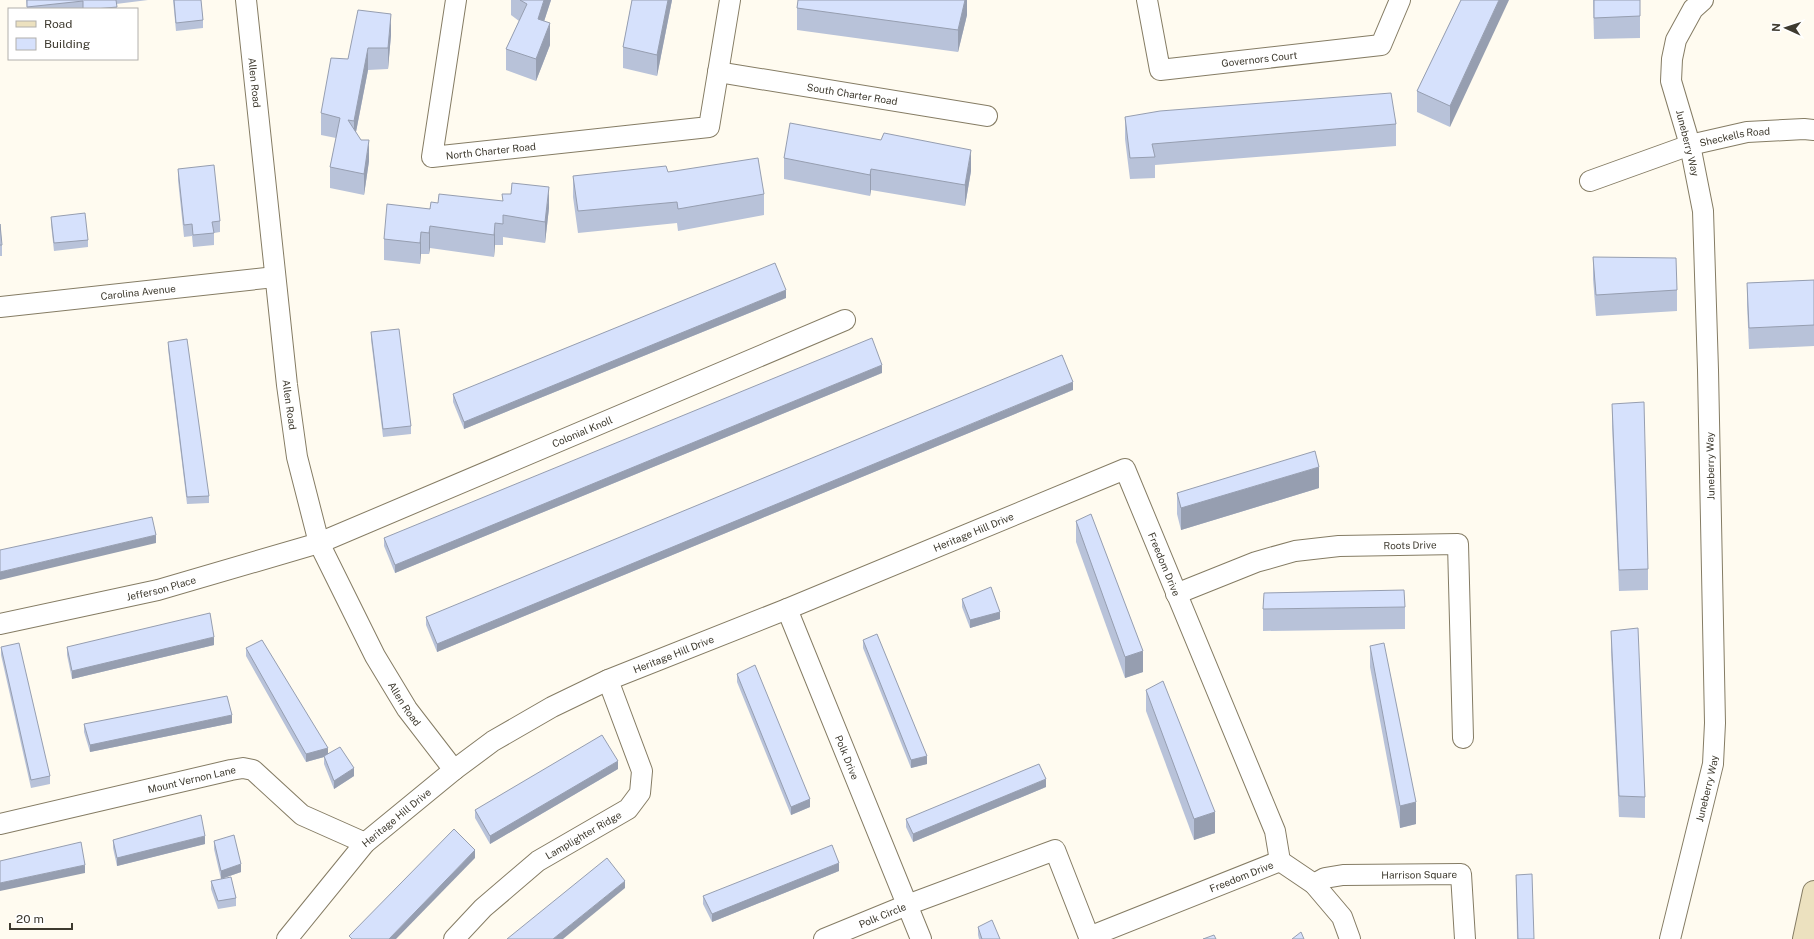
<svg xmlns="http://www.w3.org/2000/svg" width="1814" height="939" font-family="'Public Sans',sans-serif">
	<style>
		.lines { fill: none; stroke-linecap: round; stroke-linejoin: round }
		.street-casing { stroke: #857c64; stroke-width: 22 }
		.secondary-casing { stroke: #857c64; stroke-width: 24 }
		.street { stroke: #fff; stroke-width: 20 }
		.secondary { stroke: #ece1bf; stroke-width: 22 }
		.wall { fill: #b8c2d9 }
		.shaded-wall { fill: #969eb0 }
		.building { fill: #d6e1fc; stroke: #969eb0 }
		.labels { text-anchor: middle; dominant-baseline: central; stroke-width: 3; stroke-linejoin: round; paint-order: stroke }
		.street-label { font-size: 10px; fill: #3e3a2f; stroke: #fff }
	</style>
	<rect width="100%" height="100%" fill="#fffbf0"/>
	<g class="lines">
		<defs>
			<g id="street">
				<path id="s1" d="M246,0L287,385L297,457L319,543L375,656L407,709L454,770"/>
				<path id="s2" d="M456,0L432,157L709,127L730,0"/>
				<path id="s3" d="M1147,0L1160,70L1381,45L1400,0"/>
				<path id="s4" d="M718,72L987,116"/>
				<path id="s5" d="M1590,181L1690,145L1747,132L1804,129L1814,130"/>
				<path id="s6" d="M0,307L275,277"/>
				<path id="s7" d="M1176,594L1256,562L1295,551L1339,546L1458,544L1463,738"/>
				<path id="s8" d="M787,609L921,939"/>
				<path id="s9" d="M0,624L158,590L319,543L845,320"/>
				<path id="s10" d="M0,824L231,770L243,768L253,770L302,815L365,843"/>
				<path d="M1280,861L1314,884L1342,917L1350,939"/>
				<path id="s11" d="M1314,884L1325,878L1343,875L1461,874L1465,939"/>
				<path id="s12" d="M287,939L365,843L454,770L493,741L552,707L608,680L787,609L1125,469L1275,831L1280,861"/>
				<path id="s13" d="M454,939L483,908L538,861L628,809L640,793L642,771L608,680"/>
				<path id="s14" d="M824,939L907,905L1055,850L1089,937L1280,861"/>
				<path id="s15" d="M1670,939L1713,764L1715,723L1708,370L1703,211L1690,145L1671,81L1672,59L1676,40L1693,9L1703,0"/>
			</g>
			<path id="secondary" d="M1804,939L1814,892"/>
		</defs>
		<!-- street casing -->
		<use href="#street" class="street-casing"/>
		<!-- secondary casing -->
		<use href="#secondary" class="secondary-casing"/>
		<!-- street -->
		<use href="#street" class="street"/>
		<!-- secondary -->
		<use href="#secondary" class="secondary"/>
	</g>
	<!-- wall -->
	<g class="wall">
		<path d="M26,0H148L116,4L117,9H27Z"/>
		<path d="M173,0H201L203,20V28L176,31Z"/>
		<path d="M511,0H551L544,21L550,45L536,81L506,70V49L519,21L511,15Z"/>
		<path d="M632,0H672L657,76L623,68V47Z"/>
		<path d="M967,0V15L958,52L797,30V8Z"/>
		<path d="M1461,0L1450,127L1417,112V91Z"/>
		<path d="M1593,0H1640V38L1594,39Z"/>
		<path d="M391,35L388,69L368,70L356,132L369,161L364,195L330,188V167L336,138L321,135V113L348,59Z"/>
		<path d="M1125,117L1396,124V146L1155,165V178L1130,179L1125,139Z"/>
		<path d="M881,140L971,171L965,206L871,190L870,196L784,179V158Z"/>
		<path d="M178,169L220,221V232L214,233V245L193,247L192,236L184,237L178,180Z"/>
		<path d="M668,172L764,194V215L678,231L677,223L578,233L573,197V176Z"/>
		<path d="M438,203L549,208L545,243L503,237V245H495L494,257L430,248L429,254H421L420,264L384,260V239Z"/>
		<path d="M51,217L88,240V247L54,251L51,224Z"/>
		<path d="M0,224L2,245V256H0Z"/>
		<path d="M1593,257L1677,290V311L1596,316L1593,279Z"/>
		<path d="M1814,280V346L1749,349L1747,304V283Z"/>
		<path d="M786,298L464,429L453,402V394Z"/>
		<path d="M371,332L411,426V434L383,437L371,340Z"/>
		<path d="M168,342L209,496V503L187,504L168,349Z"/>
		<path d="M882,373L395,573L384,546V538Z"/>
		<path d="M1073,390L437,652L426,625V617Z"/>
		<path d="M1612,404L1648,569V590L1619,591L1612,425Z"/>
		<path d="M1319,488L1181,530L1177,514V493Z"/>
		<path d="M1076,521L1143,672L1125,678L1076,542Z"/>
		<path d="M962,599L1000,619L970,628L962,607Z"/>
		<path d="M1405,607V629L1263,631V609Z"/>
		<path d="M1611,631L1645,797V818L1619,817L1611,652Z"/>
		<path d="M863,640L927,764L911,768L863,648Z"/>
		<path d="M214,645L72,679L67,655V647Z"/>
		<path d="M1370,646L1416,824L1400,828L1370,667Z"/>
		<path d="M1,647L50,776V784L31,788L1,655Z"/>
		<path d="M246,648L328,753L354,776L334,789L324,764V757L306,762L246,656Z"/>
		<path d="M737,674L810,807L791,815L737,682Z"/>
		<path d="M1146,690L1215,833L1194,840L1146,711Z"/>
		<path d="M232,723L90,752L84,732V724Z"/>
		<path d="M618,769L490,844L475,818V810Z"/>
		<path d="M1046,787L913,842L906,827V819Z"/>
		<path d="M113,840L205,844L117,866L113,848Z"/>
		<path d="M214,841L241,872L221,879L214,849Z"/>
		<path d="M839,871L712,922L703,904V896Z"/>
		<path d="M1516,875L1534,939H1517Z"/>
		<path d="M211,881L236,898V906L218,909L211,889Z"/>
		<path d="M978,927L1000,939H979L978,935Z"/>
	</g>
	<!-- shaded-wall -->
	<g class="shaded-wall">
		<path d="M544,0H551L538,40V19Z"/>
		<path d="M668,0H672L657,76V55Z"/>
		<path d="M965,0H967V15L958,52V30Z"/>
		<path d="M1499,0H1509L1450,127V106Z"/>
		<path d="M391,14V35L388,69V48Z"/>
		<path d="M550,23V45L536,81V59Z"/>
		<path d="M368,48V70L354,142V121Z"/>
		<path d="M369,140V161L364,195V174Z"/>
		<path d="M971,150V171L965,206V185Z"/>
		<path d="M871,169V190L870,196V175Z"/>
		<path d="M549,187V208L545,243V222Z"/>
		<path d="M495,223V245L494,257V235Z"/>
		<path d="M430,226V248L429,254V233Z"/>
		<path d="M421,232V254L420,264V243Z"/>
		<path d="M786,290V298L464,429V422Z"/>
		<path d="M882,365V373L395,573V565Z"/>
		<path d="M1073,382V390L437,652V644Z"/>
		<path d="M1319,467V488L1181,530V508Z"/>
		<path d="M156,535V543L0,580V572Z"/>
		<path d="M1000,612V619L970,628V620Z"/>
		<path d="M214,637V645L72,679V671Z"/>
		<path d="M1143,651V672L1125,678V657Z"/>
		<path d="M232,715V723L90,752V745Z"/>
		<path d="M328,748V756H324V757L306,762V754Z"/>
		<path d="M927,756V764L911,768V760Z"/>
		<path d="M618,761V769L490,844V836Z"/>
		<path d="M354,768V776L334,789V781Z"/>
		<path d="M1046,779V787L913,842V834Z"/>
		<path d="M810,799V807L791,815V807Z"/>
		<path d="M1416,802V824L1400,828V806Z"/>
		<path d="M1215,812V833L1194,840V819Z"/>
		<path d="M205,836V844L117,866V858Z"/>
		<path d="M475,850V858L396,939H389Z"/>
		<path d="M839,863V871L712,922V914Z"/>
		<path d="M241,864V872L221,879V871Z"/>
		<path d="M85,865V873L0,891V883Z"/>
		<path d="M625,881V888L563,939H553Z"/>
	</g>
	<!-- building -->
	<g class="building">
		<path d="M27,0H116L117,7L95,9H83V1L27,7Z"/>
		<path d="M174,0H201L203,20L176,23Z"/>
		<path d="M520,0H544L538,19L550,23L536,59L506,49L527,4Z"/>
		<path d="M632,0H668L657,55L623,47Z"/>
		<path d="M798,0H965L958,30L797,8Z"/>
		<path d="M1461,0H1499L1450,106L1417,91Z"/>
		<path d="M1594,0H1640V16L1594,18Z"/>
		<path d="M358,10L391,14L388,48H368L354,121L348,120L361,140H369L364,174L330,167L340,118L321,113L331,58L348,59Z"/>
		<path d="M1391,93L1396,124L1152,144L1155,157L1130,158L1125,117L1160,111Z"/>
		<path d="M790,123L881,140L884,133L971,150L965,185L871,169L870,175L784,158Z"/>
		<path d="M758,158L764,194L678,209L677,202L578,211L573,176L666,166L668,172Z"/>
		<path d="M214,165L220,221L212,222L214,233L193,235L192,224L184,225L178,169Z"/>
		<path d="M512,183L549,187L545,222L503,215V224L495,223L494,235L430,226L429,233L421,232L420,243L384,239L387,204L430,209L431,202L438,203L439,194L503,201L502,194H511Z"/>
		<path d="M85,213L88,240L54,243L51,217Z"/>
		<path d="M0,224L2,245H0Z"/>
		<path d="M1593,257L1676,258L1677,290L1596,295Z"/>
		<path d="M775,263L786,290L464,422L453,394Z"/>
		<path d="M1814,280V325L1749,328L1747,283Z"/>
		<path d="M399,329L411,426L383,429L371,332Z"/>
		<path d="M872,338L882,365L395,565L384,538Z"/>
		<path d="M187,339L209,496L187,497L168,342Z"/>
		<path d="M1062,355L1073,382L437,644L426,617Z"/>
		<path d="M1644,402L1648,569L1619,570L1612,404Z"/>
		<path d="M1315,451L1319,467L1181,508L1177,493Z"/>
		<path d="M1091,514L1143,651L1125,657L1076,521Z"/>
		<path d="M152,517L156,535L0,572V550Z"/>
		<path d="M991,587L1000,612L970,620L962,599Z"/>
		<path d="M1404,590L1405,607L1263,609L1264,593Z"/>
		<path d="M210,613L214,637L72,671L67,647Z"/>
		<path d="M1638,628L1645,797L1619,796L1611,631Z"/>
		<path d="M877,634L927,756L911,760L863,640Z"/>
		<path d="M262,640L328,748L306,754L246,648Z"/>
		<path d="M19,643L50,776L31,780L1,647Z"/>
		<path d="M1384,643L1416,802L1400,806L1370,646Z"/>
		<path d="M755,665L810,799L791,807L737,674Z"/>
		<path d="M1163,681L1215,812L1194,819L1146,690Z"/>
		<path d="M227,696L232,715L90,745L84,724Z"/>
		<path d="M602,735L618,761L490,836L475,810Z"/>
		<path d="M340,747L354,768L334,781L324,756Z"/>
		<path d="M1039,764L1046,779L913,834L906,819Z"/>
		<path d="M201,815L205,836L117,858L113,840Z"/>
		<path d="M454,829L475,850L389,939H352L349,936Z"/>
		<path d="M234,835L241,864L221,871L214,841Z"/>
		<path d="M81,842L85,865L0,883V861Z"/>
		<path d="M832,845L839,863L712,914L703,896Z"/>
		<path d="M607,858L625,881L553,939H507Z"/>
		<path d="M1532,874L1534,939H1518L1516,875Z"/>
		<path d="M231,877L236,898L218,901L211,881Z"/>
		<path d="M992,920L1000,939H982L978,927Z"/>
		<path d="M1301,932L1304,939H1292Z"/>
		<path d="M1214,935L1216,939H1203Z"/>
	</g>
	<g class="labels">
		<!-- street labels -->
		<g class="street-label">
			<text stroke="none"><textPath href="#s3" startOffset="171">Governors Court</textPath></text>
			<text stroke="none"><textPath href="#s1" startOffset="83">Allen Road</textPath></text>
			<text stroke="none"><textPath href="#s4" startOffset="136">South Charter Road</textPath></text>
			<text stroke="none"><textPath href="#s5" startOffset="152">Sheckells Road</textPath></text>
			<text transform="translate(1688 143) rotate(76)">Juneberry Way</text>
			<text stroke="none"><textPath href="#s2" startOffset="218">North Charter Road</textPath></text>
			<text stroke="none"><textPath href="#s6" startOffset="139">Carolina Avenue</textPath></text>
			<text stroke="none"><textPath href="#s1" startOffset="407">Allen Road</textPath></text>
			<text stroke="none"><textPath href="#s9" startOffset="615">Colonial Knoll</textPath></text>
			<text transform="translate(1710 466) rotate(-91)">Juneberry Way</text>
			<text stroke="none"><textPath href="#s12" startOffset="812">Heritage Hill Drive</textPath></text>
			<text stroke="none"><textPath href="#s7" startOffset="242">Roots Drive</textPath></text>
			<text stroke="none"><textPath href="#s12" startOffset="1079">Freedom Drive</textPath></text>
			<text stroke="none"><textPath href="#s9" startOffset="165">Jefferson Place</textPath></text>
			<text stroke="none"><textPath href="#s12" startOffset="488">Heritage Hill Drive</textPath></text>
			<text stroke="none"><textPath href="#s1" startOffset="731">Allen Road</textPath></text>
			<text stroke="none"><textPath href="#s8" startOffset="160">Polk Drive</textPath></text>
			<text stroke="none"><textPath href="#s10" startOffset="197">Mount Vernon Lane</textPath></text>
			<text stroke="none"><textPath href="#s15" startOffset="155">Juneberry Way</textPath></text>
			<text stroke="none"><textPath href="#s12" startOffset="164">Heritage Hill Drive</textPath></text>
			<text stroke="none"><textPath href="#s13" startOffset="167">Lamplighter Ridge</textPath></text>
			<text stroke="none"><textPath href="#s11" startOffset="107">Harrison Square</textPath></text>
			<text stroke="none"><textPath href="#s14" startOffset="505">Freedom Drive</textPath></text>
			<text stroke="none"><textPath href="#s14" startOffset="63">Polk Circle</textPath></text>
		</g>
	</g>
	<!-- legend -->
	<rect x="8" y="8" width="130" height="52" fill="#ffffff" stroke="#b2b0ac"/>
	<rect x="16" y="21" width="20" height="6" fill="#ece1bf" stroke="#b2b0ac"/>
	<text x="44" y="28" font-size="12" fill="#3e3a2f">Road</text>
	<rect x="16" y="38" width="20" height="12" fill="#d6e1fc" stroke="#b2b0ac"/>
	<text x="44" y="48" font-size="12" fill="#3e3a2f">Building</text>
	<!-- north arrow -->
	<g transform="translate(1786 28) rotate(273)" stroke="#ffffff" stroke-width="3" paint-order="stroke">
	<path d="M0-3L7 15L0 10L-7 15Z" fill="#3e3a2f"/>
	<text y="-6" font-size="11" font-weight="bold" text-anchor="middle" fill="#3e3a2f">N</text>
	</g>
	<!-- scale -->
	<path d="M10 923v6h62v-6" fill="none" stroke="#3e3a2f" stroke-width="2"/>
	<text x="16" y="923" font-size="12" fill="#3e3a2f" stroke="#ffffff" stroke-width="3" paint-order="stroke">20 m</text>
</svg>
